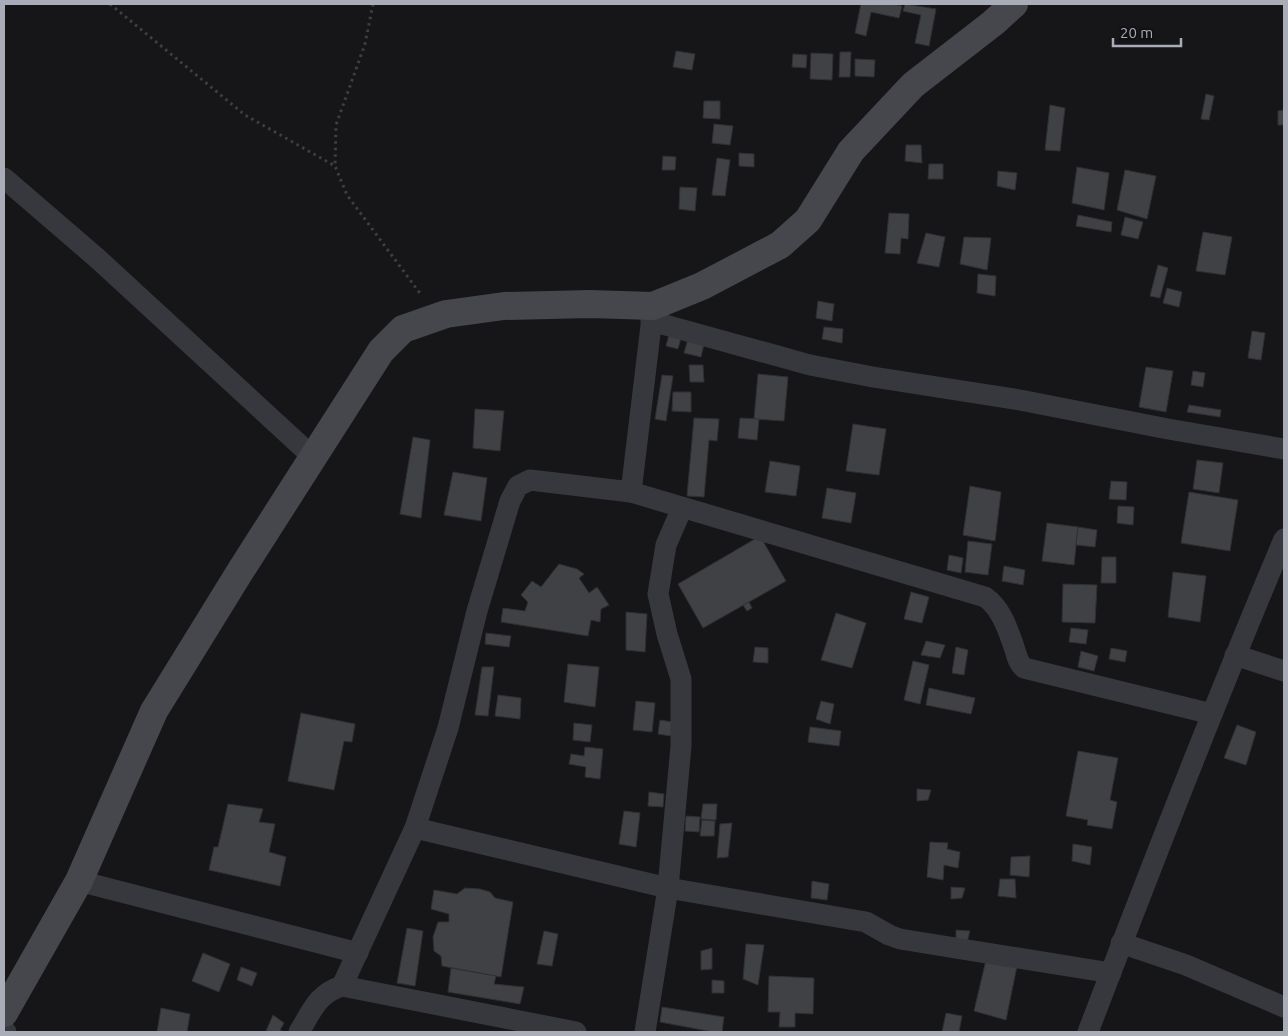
<svg xmlns="http://www.w3.org/2000/svg" width="1288" height="1036" font-family="Ubuntu,sans-serif">
	<style>
		.building { fill: #404145; stroke: #303034 }
		.lines { fill: none; stroke-linecap: round; stroke-linejoin: round }
		.path { stroke: #3d3f44; stroke-width: 3; stroke-dasharray: 2.5 4; stroke-linecap: butt }
		.street { stroke: #37383d; stroke-width: 21 }
		.secondary { stroke: #45474d; stroke-width: 28 }
	</style>
	<rect width="100%" height="100%" fill="#161618"/>
	<!-- building -->
	<g class="building">
		<path d="M861,4H893L902,6L899,18L871,12L866,36L855,33Z"/>
		<path d="M905,4L936,9L929,46L915,43L921,15L903,11Z"/>
		<path d="M676,51L695,54L692,70L673,67Z"/>
		<path d="M840,52H851L850,77H839Z"/>
		<path d="M811,53L833,54L832,80L810,79Z"/>
		<path d="M793,54L807,55L806,68L792,67Z"/>
		<path d="M855,59L875,60L874,77L855,76Z"/>
		<path d="M1206,94L1214,96L1209,120L1201,119Z"/>
		<path d="M704,101H720V119L703,118Z"/>
		<path d="M1050,105L1065,108L1060,151L1045,150Z"/>
		<path d="M1284,110V125H1278V111Z"/>
		<path d="M714,124L733,126L730,145L712,143Z"/>
		<path d="M906,145H921L922,163L905,161Z"/>
		<path d="M739,153L754,154V167L739,166Z"/>
		<path d="M663,156L676,157L675,170H662Z"/>
		<path d="M717,158L730,160L725,196L712,195Z"/>
		<path d="M929,164H943V179H928Z"/>
		<path d="M1077,167L1109,173L1104,210L1072,203Z"/>
		<path d="M1125,170L1156,176L1147,219L1117,210Z"/>
		<path d="M998,171L1017,173L1015,190L997,186Z"/>
		<path d="M680,187L697,188L695,211L679,209Z"/>
		<path d="M889,213L909,214L908,239L901,238L900,254L885,253Z"/>
		<path d="M1078,215L1112,222L1111,232L1076,226Z"/>
		<path d="M1125,217L1143,222L1138,239L1121,235Z"/>
		<path d="M1203,232L1232,237L1225,275L1196,271Z"/>
		<path d="M926,233L945,237L939,267L917,263Z"/>
		<path d="M964,237L991,238L987,270L960,264Z"/>
		<path d="M1158,265L1168,268L1160,298L1150,296Z"/>
		<path d="M978,274L996,276L995,296L977,293Z"/>
		<path d="M1167,288L1182,292L1179,307L1163,303Z"/>
		<path d="M818,301L834,304L832,321L816,318Z"/>
		<path d="M824,327L843,329L842,343L822,339Z"/>
		<path d="M1252,331L1265,333L1261,360L1248,358Z"/>
		<path d="M669,335L681,338L678,349L666,346Z"/>
		<path d="M688,339L704,344L701,357L684,353Z"/>
		<path d="M689,365H703L704,382H690Z"/>
		<path d="M1146,367L1173,371L1166,412L1139,407Z"/>
		<path d="M1193,371L1205,373L1203,387L1191,385Z"/>
		<path d="M758,374L788,377L784,421L754,419Z"/>
		<path d="M662,375L673,376L666,421L655,419Z"/>
		<path d="M673,392H691V412L672,411Z"/>
		<path d="M1189,405L1221,410L1220,417L1187,412Z"/>
		<path d="M475,409L504,411L500,451L473,448Z"/>
		<path d="M694,418L719,419L717,441L709,440L704,497L687,496Z"/>
		<path d="M740,418L759,419L757,440L738,438Z"/>
		<path d="M853,424L886,429L879,475L846,471Z"/>
		<path d="M413,437L430,440L421,518L400,514Z"/>
		<path d="M1197,460L1223,463L1219,493L1193,489Z"/>
		<path d="M770,461L800,466L796,496L765,492Z"/>
		<path d="M453,472L487,478L481,521L444,515Z"/>
		<path d="M1111,481L1127,482L1126,500L1109,499Z"/>
		<path d="M970,486L1001,492L995,541L963,535Z"/>
		<path d="M827,488L856,493L851,523L822,518Z"/>
		<path d="M1189,492L1238,500L1230,551L1181,543Z"/>
		<path d="M1118,506L1134,507L1133,525L1117,523Z"/>
		<path d="M1047,523L1078,527L1074,565L1042,561Z"/>
		<path d="M1078,527L1097,530L1095,547L1076,545Z"/>
		<path d="M760,536L786,581L703,628L678,584Z"/>
		<path d="M968,541L992,544L988,575L965,572Z"/>
		<path d="M949,555L963,558L961,573L947,570Z"/>
		<path d="M1102,557H1116V583H1101Z"/>
		<path d="M559,564L577,569L584,574L579,578L589,593L597,587L609,605L601,609L600,622L591,620L588,636L501,622L503,608L525,611L528,602L521,595L532,581L541,587Z"/>
		<path d="M1004,566L1025,570L1023,585L1002,581Z"/>
		<path d="M1173,572L1206,576L1200,622L1168,617Z"/>
		<path d="M1063,584L1097,585L1095,623L1062,622Z"/>
		<path d="M911,592L929,597L922,623L904,619Z"/>
		<path d="M749,602L752,608L747,611L743,605Z"/>
		<path d="M626,612L647,614L645,652L626,650Z"/>
		<path d="M836,613L866,623L852,668L821,660Z"/>
		<path d="M1071,628L1088,630L1086,644L1069,642Z"/>
		<path d="M486,633L511,636L509,647L485,644Z"/>
		<path d="M926,641L945,645L940,658L921,655Z"/>
		<path d="M755,647L768,648V663L753,662Z"/>
		<path d="M956,647L968,650L964,675L952,673Z"/>
		<path d="M1111,648L1127,651L1125,662L1109,659Z"/>
		<path d="M1081,651L1098,656L1094,671L1078,667Z"/>
		<path d="M913,661L929,665L920,704L904,700Z"/>
		<path d="M568,664L599,667L595,707L564,702Z"/>
		<path d="M482,667H494L488,716L475,715Z"/>
		<path d="M929,688L975,698L971,714L926,705Z"/>
		<path d="M498,695L521,698L520,719L495,716Z"/>
		<path d="M636,701L655,703L652,732L633,730Z"/>
		<path d="M821,701L834,704L830,724L816,719Z"/>
		<path d="M301,713L355,724L352,742L344,741L334,790L288,781Z"/>
		<path d="M660,720L673,722L671,736L658,734Z"/>
		<path d="M574,723L592,725L590,742L573,740Z"/>
		<path d="M1237,725L1256,732L1246,765L1224,758Z"/>
		<path d="M810,727L841,731L839,746L808,742Z"/>
		<path d="M585,747L603,749L600,779L585,777L586,767L569,764L571,754L584,756Z"/>
		<path d="M1078,751L1118,758L1110,800L1117,802L1112,829L1087,825L1088,820L1066,816Z"/>
		<path d="M917,789L931,790L928,800L917,801Z"/>
		<path d="M649,792L664,794L663,807L648,806Z"/>
		<path d="M228,804L263,809L259,822L275,824L269,852L286,857L280,886L209,870L214,847H218Z"/>
		<path d="M703,804H717L716,820L701,819Z"/>
		<path d="M624,811L640,813L636,847L619,844Z"/>
		<path d="M686,816L700,817L699,832L685,831Z"/>
		<path d="M702,820L715,821L714,836H700Z"/>
		<path d="M732,823L728,857L717,858L720,824Z"/>
		<path d="M930,842L948,843L947,849L960,852L958,868L944,865L943,880L927,877Z"/>
		<path d="M1073,844L1092,847L1090,865L1072,861Z"/>
		<path d="M1030,856L1029,877L1010,875L1011,857Z"/>
		<path d="M1000,879H1015L1016,898L998,896Z"/>
		<path d="M812,881L829,884L827,900L811,898Z"/>
		<path d="M951,887L965,888L962,898L951,899Z"/>
		<path d="M465,888L480,889L490,892L495,898L513,902L501,977L442,966L441,956L434,951L433,937L438,922H449V914L431,909L434,890L457,894Z"/>
		<path d="M407,928L423,931L415,986L397,983Z"/>
		<path d="M956,930L970,931L967,942H956Z"/>
		<path d="M544,931L558,934L552,966L537,964Z"/>
		<path d="M746,944L764,945L758,985L743,979Z"/>
		<path d="M712,948V969L701,970V951Z"/>
		<path d="M203,953L230,964L219,992L192,981Z"/>
		<path d="M986,960L1017,966L1006,1020L974,1011Z"/>
		<path d="M241,967L257,973L252,986L237,980Z"/>
		<path d="M451,968L496,976L494,984L524,987L520,1004L448,992Z"/>
		<path d="M769,976L814,978L813,1014L795,1013V1027H779L780,1012H768Z"/>
		<path d="M712,980L724,981V993H712Z"/>
		<path d="M662,1007L724,1017L722,1032H713L660,1022Z"/>
		<path d="M161,1008L190,1014L187,1032H157Z"/>
		<path d="M946,1013L962,1016L959,1032H942Z"/>
		<path d="M273,1015L284,1023L280,1030L284,1032L266,1031Z"/>
	</g>
	<g class="lines">
		<!-- path -->
		<g class="path">
			<path d="M110,4L245,115L335,166"/>
			<path d="M373,4L365,44L336,125L335,166L347,195L422,296"/>
		</g>
		<!-- street -->
		<g class="street">
			<path d="M4,178L98,259L313,457"/>
			<path d="M651,321L810,365L873,377L1020,400L1168,429L1284,449"/>
			<path d="M631,492L653,309"/>
			<path d="M1235,655L1284,671"/>
			<path d="M415,828L668,888L866,922L889,935L900,939L1111,973"/>
			<path d="M79,881L358,953"/>
			<path d="M1121,943L1186,965L1284,1007"/>
			<path d="M4,1032H6"/>
			<path d="M299,1032C312,1011 317,994 342,986"/>
			<path d="M576,1032L342,986L415,828L448,728L477,611L510,501L518,486L530,480L631,492L985,597C1000,607 1007,627 1013,644C1016,652 1017,662 1024,668L1212,714"/>
			<path d="M645,1032L668,888L681,746V679L667,634L658,594L666,545L682,508"/>
			<path d="M1088,1032C1151,867 1215,702 1284,539"/>
		</g>
		<!-- secondary -->
		<path class="secondary" d="M4,1013L79,881L154,711L241,570L381,351L403,329L446,314L504,306L590,304L653,306L702,286L780,245L808,220L851,151L913,85L993,23L1014,4"/>
	</g>
	<!-- border -->
	<rect width="1288" height="1036" fill="none" stroke="#a8adb8" stroke-width="10"/>
	<!-- scale -->
	<path d="M1113 38v8h68v-8" fill="none" stroke="#a8adb8" stroke-width="2.5"/>
	<text x="1120" y="38" font-size="15" fill="#a8adb8" stroke="#111113" stroke-width="4" paint-order="stroke">20 m</text>
</svg>
